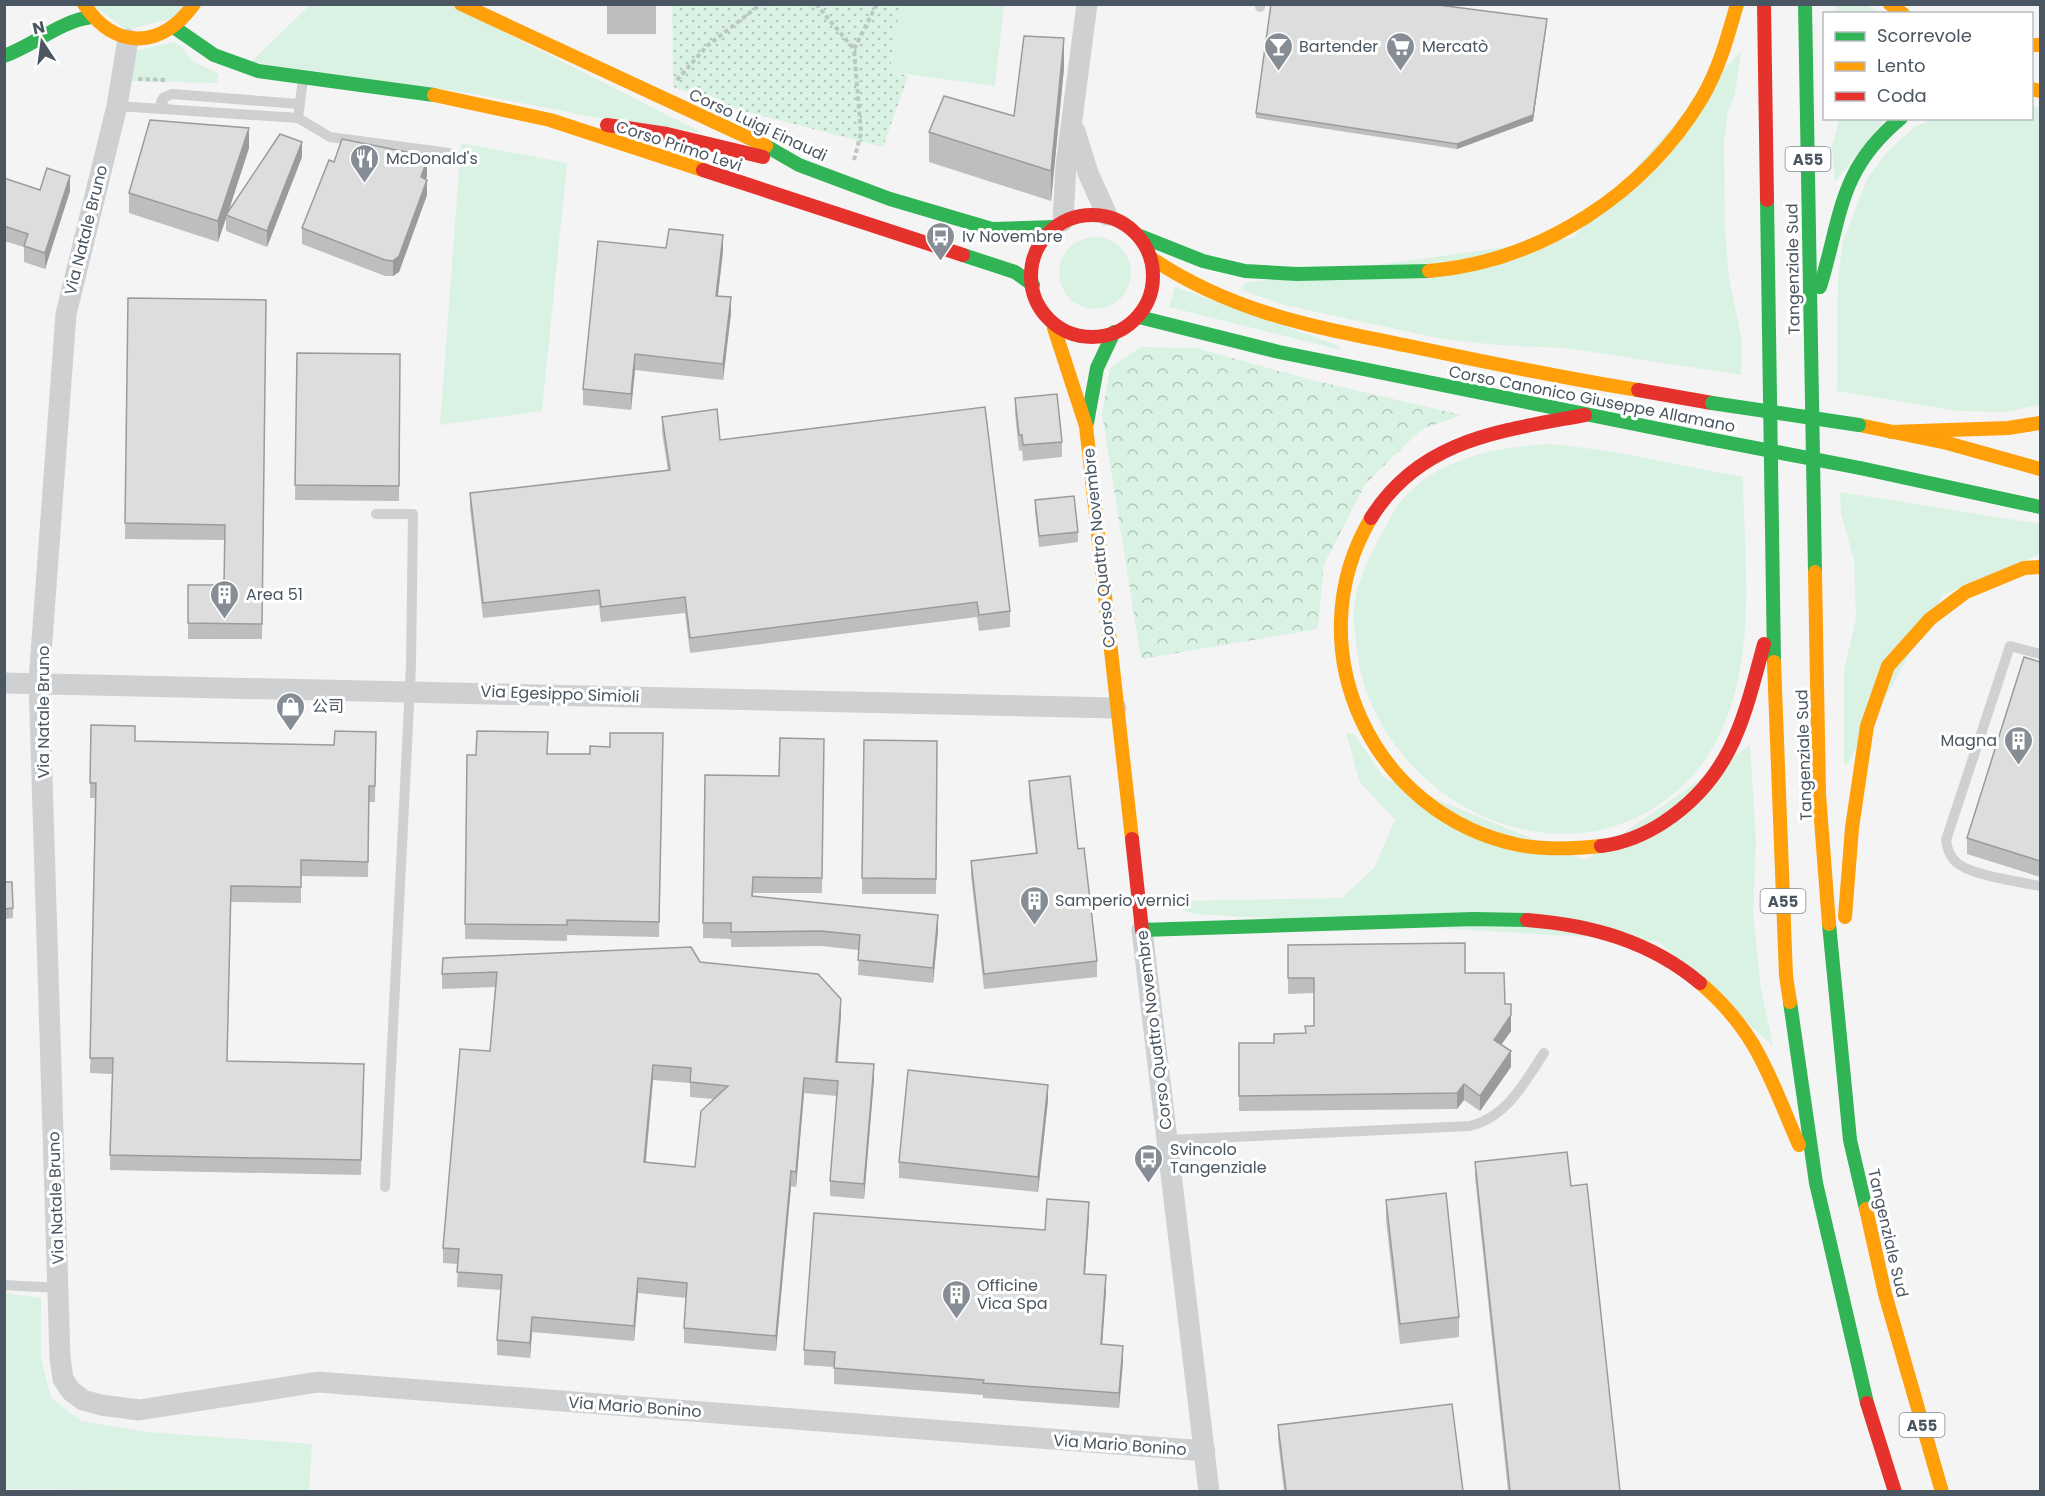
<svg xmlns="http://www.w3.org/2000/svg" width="2045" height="1496" font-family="Poppins,'Noto Sans SC',sans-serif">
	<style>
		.grass { fill: #d9f2e3 }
		.forest { fill: url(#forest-crowns) }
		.park { fill: url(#park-dots) }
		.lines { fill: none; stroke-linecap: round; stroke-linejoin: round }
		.path { stroke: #bcc7c4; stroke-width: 4; stroke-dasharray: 4.5 3; stroke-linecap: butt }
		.lane { stroke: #ced0d2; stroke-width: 10 }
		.street { stroke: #ced0d2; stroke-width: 21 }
		.fast { stroke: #30b455; stroke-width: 14 }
		.slow { stroke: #ff9f0a; stroke-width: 14 }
		.jam { stroke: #e5322d; stroke-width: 14 }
		.fast-bridge { stroke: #30b455; stroke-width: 14 }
		.wall { fill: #bebebf; fill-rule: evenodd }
		.shaded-wall { fill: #9b9b9b }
		.building { fill: #ddddde; stroke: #9b9b9b; stroke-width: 1.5; fill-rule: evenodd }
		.labels { text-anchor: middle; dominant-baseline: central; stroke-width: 6; stroke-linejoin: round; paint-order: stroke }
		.shield { fill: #fff; stroke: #808990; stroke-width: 1.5 }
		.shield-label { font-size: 15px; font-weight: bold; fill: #4a5661 }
		.poi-label { font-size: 16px; fill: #4a5661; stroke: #fff; text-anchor: start }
		.street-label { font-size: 16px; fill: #4a5661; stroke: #fff }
	</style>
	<defs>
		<pattern id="forest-crowns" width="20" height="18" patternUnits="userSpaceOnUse" patternTransform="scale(1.5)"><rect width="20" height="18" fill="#d9f2e3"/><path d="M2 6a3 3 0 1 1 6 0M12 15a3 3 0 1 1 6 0" fill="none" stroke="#b2c7bb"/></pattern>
		<pattern id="park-dots" width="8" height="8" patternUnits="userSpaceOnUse" patternTransform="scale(1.5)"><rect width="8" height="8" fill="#d9f2e3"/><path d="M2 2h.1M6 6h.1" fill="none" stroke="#b2c7bb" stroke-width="1.8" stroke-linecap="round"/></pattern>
	</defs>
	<rect width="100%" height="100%" fill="#f4f4f4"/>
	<!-- grass -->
	<g class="grass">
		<path d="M93,5H185L174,18L126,30Z"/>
		<path d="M310,5H450L703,133L594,117L464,92L251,62Z"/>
		<path d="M900,5H1004L995,86L890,72Z"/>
		<path d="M1836,5H1868L1877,13H1837Z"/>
		<path d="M174,42L181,46L194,62L219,74L217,83L131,81L135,51Z"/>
		<path d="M1741,51L1735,94L1728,111L1724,142L1725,230L1729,279L1742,340L1741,375L1566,348L1497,345L1442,339L1284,305L1241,290L1245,283L1573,238Z"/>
		<path d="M2032,106L2040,108V405L2004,412L1958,411L1837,391L1838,277L1843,241L1867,179L1888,151L1915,127L1931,119L2032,118Z"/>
		<path d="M1839,119H1885L1835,182L1832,148Z"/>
		<path d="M461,143L567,163L542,411L440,425Z"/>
		<circle cx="1095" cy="273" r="36"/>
		<path d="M1175,287L1337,345L1341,350L1169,307Z"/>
		<path d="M1551,444L1609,451L1743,477C1744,557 1756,644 1726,720C1713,754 1690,784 1660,804C1536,888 1366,783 1356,641C1355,631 1353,619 1354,609C1357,581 1369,556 1382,533C1388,523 1392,513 1399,504C1432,459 1498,446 1551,444Z"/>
		<path d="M1840,492L2040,524V554L1943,595L1848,763L1844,765V670L1856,619L1854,561L1841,513Z"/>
		<path d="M1346,732L1355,735L1384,778L1585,860L1750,745L1756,842L1753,912L1760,983L1773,1046L1658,941L1195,914L1185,911L1179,901L1342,898L1374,868L1395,820L1359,781Z"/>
		<path d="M5,1293L41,1298V1358L51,1398L81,1421L147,1432L312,1444L309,1491L5,1489Z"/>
	</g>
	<!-- forest -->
	<path class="forest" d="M1141,347L1196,348L1312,380L1462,415L1422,429L1366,483L1324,564L1318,629L1141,659L1102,414L1110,368Z"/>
	<!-- park -->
	<path class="park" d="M672,5H900L890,71L908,76L883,147L732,108L673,87Z"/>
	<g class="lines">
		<!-- path -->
		<g class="path">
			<path d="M816,4L854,49"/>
			<path d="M138,79L167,80"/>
			<path d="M677,80L707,46L761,4"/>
			<path d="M854,160L861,133L854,49L877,4"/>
		</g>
		<!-- lane -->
		<g class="lane">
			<path d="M1260,7L1261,4"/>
			<path d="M303,79L298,118L330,137L449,153"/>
			<path d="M117,106L298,118"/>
			<path d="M166,109L161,102L163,98L172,94L299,104"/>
			<path d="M376,514H413L411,665L385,1187"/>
			<path d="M2040,654L2010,646L1946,840C1947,848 1949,855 1955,861C1967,875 2021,882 2040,886"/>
			<path d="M1168,1140L1470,1126C1507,1117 1524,1083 1544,1053"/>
			<path d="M4,1285L59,1288"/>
		</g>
		<!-- street -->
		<g class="street">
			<path d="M128,39L117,106L66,314L39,681L60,1358L63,1379L71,1391L83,1400L101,1405L139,1410L318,1382L1205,1451"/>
			<path d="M1075,131L1088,173L1107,215"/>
			<path d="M1063,221L1066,165L1087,4"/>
			<path d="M4,683L1116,708"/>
			<path d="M1142,930L1209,1492"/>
		</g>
		<!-- fast -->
		<g class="fast">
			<path d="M1805,4L1815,572"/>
			<path d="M175,28L214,55L258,71L434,95"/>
			<path d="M4,56C35,45 58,22 91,17"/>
			<path d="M766,146L799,165L890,199L992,229L1055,227"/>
			<path d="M1767,200L1774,662"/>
			<path d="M1140,236L1203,261L1245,271L1297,274L1429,271"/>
			<path d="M963,255L1015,272L1033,285"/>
			<path d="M1820,287C1842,215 1838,170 1901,118"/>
			<path d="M1139,317L1279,352L1709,439"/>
			<path d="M1087,423L1097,368L1114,332"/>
			<path d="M1860,468L2040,507"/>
			<path d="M1829,924L1850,1140L1866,1209"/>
			<path d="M1142,930L1473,919L1527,920"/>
			<path d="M1790,1002L1816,1183L1867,1403"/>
		</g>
		<!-- slow -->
		<g class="slow">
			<path d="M84,4C115,51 162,49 194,4"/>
			<path d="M461,4L766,146"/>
			<path d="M1890,4L1903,14"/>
			<path d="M2032,45H2040"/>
			<path d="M2032,89L2040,91"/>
			<path d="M434,95L550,120L703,170"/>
			<path d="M1151,258C1233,313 1314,327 1409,346C1485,362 1561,378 1638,390"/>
			<path d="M1429,271C1542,261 1644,194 1702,98C1719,69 1728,36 1737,4"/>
			<path d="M1054,328L1086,426L1132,839"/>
			<path d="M1859,425L1947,443L2040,469"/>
			<path d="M1891,432L2008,428L2040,423"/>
			<path d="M1371,518C1294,648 1372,815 1519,845C1546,850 1573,849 1601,846"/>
			<path d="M1815,572L1819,794L1829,924"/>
			<path d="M1774,662L1786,976L1790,1002"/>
			<path d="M1845,917L1852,828L1867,726L1888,666L1930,619L1966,592L2024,568L2040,567"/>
			<path d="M1700,983C1758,1032 1770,1079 1799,1145"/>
			<path d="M1866,1209L1885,1294L1942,1492"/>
		</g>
		<!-- jam -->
		<g class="jam">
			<path d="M1764,4L1767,200"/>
			<path d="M607,125L667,134L763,157"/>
			<path d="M703,170L963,255"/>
			<circle cx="1092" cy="276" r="61"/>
			<path d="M1638,390L1712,403"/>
			<path d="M1371,518C1420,439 1500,431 1585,415"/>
			<path d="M1132,839L1142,930"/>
			<path d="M1601,846C1622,844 1646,834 1664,822C1732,777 1744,718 1764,644"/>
			<path d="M1527,920C1591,925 1650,941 1700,983"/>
			<path d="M1867,1403L1895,1492"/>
		</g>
		<!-- fast-bridge -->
		<g class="fast-bridge">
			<path d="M1712,403L1859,425"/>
			<path d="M1709,439L1860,468"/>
		</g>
	</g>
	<!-- wall -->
	<g class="wall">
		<rect x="607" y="4" width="49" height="30"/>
		<path d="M1547,24L1533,121L1457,149L1256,118V113Z"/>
		<path d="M1064,68L1051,201L929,162V132L1014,116Z"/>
		<path d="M249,148L228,212L302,157L267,247L226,231V218L218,242L129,213V193Z"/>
		<path d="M334,162L427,176L426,179L427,195L399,272L393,276H385L302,244V228Z"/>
		<path d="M4,178L40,190L70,191L45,269L24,262V247L4,241Z"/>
		<path d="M666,248L723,251L718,296L731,313L723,380L635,370L631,410L583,405V389Z"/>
		<path d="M128,298L266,300L262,639H188V585H224L225,540L125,539Z"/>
		<path d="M297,353L400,354L399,501L295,500Z"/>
		<path d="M1015,398L1062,442V457L1023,461L1022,450L1019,451L1015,413Z"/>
		<path d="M662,417L720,440L1010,611V627L979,631L977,617L690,653L685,613L601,622L599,605L483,618L470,508V493L668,471L662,432Z"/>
		<path d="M1035,500L1078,532V542L1039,547L1035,511Z"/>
		<path d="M2040,662V877L1967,854V838Z"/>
		<path d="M91,725L135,741L334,745L376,732L375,802H369L368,877L301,876V903L231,902L227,1061L364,1064L361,1175L110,1170L112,1074L90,1073L96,798H90Z"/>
		<path d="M663,733L659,937L567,935V941L465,939L467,755L548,754H590L610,747Z"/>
		<path d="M824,739L822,893H753V896L938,931L933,983L858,975L859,950L821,946L731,947V939L703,938L705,775L779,776Z"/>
		<path d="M864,740L937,741L936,894H862Z"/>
		<path d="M1029,781L1078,849L1097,961V977L984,989L971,876V861L1036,854L1029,796Z"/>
		<path d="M4,882L13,908V918L4,919Z"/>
		<path d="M1288,945L1465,973L1505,1004H1511V1031L1501,1045L1511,1067L1480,1111L1464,1100L1457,1109L1239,1111V1043H1274L1306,1033L1314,1026V993L1288,994Z"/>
		<path d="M700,962L841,1014L838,1062L874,1079L864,1199L830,1196V1181L837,1096L804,1093L796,1187L791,1186L776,1351L684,1343V1328L686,1298L638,1293L634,1341L532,1332L530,1358L497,1355V1340L501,1290L457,1287L458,1264L443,1263V1248L490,1051L495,987L442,989V974ZM653,1080L690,1083V1097L713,1099L695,1167L646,1162Z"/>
		<path d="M1048,1100L1038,1192L899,1178V1162Z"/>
		<path d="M1475,1162L1571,1186L1620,1491H1508L1475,1177Z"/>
		<path d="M1386,1200L1459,1317V1337L1400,1344L1386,1220Z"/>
		<path d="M1089,1217L1085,1274L1106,1291L1102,1345L1123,1361L1119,1408L983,1398V1395L834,1384V1367L804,1365V1350L1045,1230Z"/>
		<path d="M1278,1425L1463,1491H1284L1278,1440Z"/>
	</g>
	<!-- shaded-wall -->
	<g class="shaded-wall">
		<path d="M1547,19L1533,121L1457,149V144Z"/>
		<path d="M1064,38V68L1051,201V171Z"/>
		<path d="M249,128V148L227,216L226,215V218L218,242V221Z"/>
		<path d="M302,142V157L267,247V231Z"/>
		<path d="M427,160V176L421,193V177Z"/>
		<path d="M70,176V191L45,269V253Z"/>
		<path d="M427,180V195L399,272L393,276V261Z"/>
		<path d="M723,235V251L716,311V296Z"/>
		<path d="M731,297V313L723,380V364Z"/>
		<path d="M635,354V370L631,410V394Z"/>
		<path d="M938,915V931L933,983V968Z"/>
		<path d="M841,999V1014L836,1077V1062Z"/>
		<path d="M1511,1015V1031L1494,1055V1040Z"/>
		<path d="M1511,1051V1067L1480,1111V1096Z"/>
		<path d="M874,1064V1079L864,1199V1184Z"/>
		<path d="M653,1065V1080L644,1177V1162Z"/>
		<path d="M804,1078V1093L796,1187V1172Z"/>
		<path d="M1464,1084V1100L1457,1109V1093Z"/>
		<path d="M1048,1085V1100L1038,1192V1177Z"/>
		<path d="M791,1171V1186L776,1351V1336Z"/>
		<path d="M1089,1202V1217L1084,1289V1274Z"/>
		<path d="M1106,1275V1291L1101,1360V1344Z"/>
		<path d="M638,1278V1293L634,1341V1326Z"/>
		<path d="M532,1317V1332L530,1358V1343Z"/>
		<path d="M1123,1346V1361L1119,1408V1393Z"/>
	</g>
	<!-- building -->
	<g class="building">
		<path d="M1271,4H1431L1547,19L1533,115L1457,144L1256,113Z"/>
		<path d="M1024,36L1064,38L1051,171L929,132L944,96L1014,116Z"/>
		<path d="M150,120L249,128L218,221L129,193Z"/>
		<path d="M280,134L302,142L267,231L226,215Z"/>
		<path d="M342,139L411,153L427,160L421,177L427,180L399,256L393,261L385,260L302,228L329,160L334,162Z"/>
		<path d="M47,168L70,176L45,253L24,246L28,234L4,226V178L40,190Z"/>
		<path d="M669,229L723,235L716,296L731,297L723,364L635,354L631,394L583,389L598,241L666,248Z"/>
		<path d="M128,298L266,300L262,624L188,623V585H224L225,525L125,523Z"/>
		<path d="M297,353L400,354L399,486L295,485Z"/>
		<path d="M1057,394L1062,442L1023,445L1022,435H1019L1015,398Z"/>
		<path d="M985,407L1010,611L979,615L977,602L690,638L685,597L601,607L599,590L483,603L470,493L670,470L662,417L717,409L720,440Z"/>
		<path d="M1074,496L1078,532L1039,536L1035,500Z"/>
		<path d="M2024,657L2040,662V861L1967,838Z"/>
		<path d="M91,725L135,726V741L334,745L335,731L376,732L375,786H369L368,862L301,860V887L231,886L227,1061L364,1064L361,1160L110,1155L113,1058H90L96,783H90Z"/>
		<path d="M477,731L548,732L547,754H590V746L610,747V733H663L659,922L567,920V925L465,924L467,755H476Z"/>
		<path d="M780,738L824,739L822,878L753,877L752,896L938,915L933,968L858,960L860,935L821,931L731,932V923H703L705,775L779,776Z"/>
		<path d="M864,740L937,741L936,879L862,878Z"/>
		<path d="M1070,776L1078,849L1084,848L1097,961L984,974L971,861L1037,853L1029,781Z"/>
		<path d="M4,882H12L13,908L4,909Z"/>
		<path d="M1465,943V973H1504L1505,1004H1511V1015L1494,1040L1511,1051L1480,1096L1464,1084L1457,1093L1239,1096V1043H1274V1034L1306,1033L1305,1026H1314V978H1288V945Z"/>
		<path d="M691,947L700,962L818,974L841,999L836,1062L874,1064L864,1184L830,1181L838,1081L804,1078L796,1172L791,1171L776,1336L684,1328L687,1283L638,1278L634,1326L532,1317L530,1343L497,1340L502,1275L457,1272L459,1249L443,1248L460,1049L490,1051L497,972L442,974L443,958ZM653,1065L691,1068L690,1082L728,1086L701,1111L695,1167L644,1162Z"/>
		<path d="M908,1070L1048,1085L1038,1177L899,1162Z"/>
		<path d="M1567,1152L1571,1186L1587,1184L1620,1491H1510L1475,1162Z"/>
		<path d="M1446,1193L1459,1317L1400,1324L1386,1200Z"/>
		<path d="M1047,1199L1089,1202L1084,1274L1106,1275L1101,1344L1123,1346L1119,1393L983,1383L984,1380L834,1368L835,1352L804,1350L814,1213L1045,1230Z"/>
		<path d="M1452,1404L1463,1491H1286L1278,1425Z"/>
	</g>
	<!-- icons -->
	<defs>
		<symbol id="bar-pin" viewBox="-11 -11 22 30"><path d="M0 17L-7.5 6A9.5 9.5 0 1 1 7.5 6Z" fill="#868d94" stroke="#fff"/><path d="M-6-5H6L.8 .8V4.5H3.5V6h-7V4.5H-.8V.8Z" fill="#fff"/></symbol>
		<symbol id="supermarket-pin" viewBox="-11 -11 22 30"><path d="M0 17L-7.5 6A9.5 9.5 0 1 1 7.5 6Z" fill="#868d94" stroke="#fff"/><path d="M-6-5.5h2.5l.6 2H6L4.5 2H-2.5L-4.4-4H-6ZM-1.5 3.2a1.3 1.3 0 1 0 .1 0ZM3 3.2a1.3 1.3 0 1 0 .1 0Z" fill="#fff"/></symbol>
		<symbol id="restaurant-pin" viewBox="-11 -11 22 30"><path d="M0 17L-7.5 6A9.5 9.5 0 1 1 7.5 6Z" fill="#868d94" stroke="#fff"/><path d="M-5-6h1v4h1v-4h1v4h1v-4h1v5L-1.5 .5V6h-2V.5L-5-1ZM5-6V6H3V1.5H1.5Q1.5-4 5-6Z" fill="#fff"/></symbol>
		<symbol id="bus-pin" viewBox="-11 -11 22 30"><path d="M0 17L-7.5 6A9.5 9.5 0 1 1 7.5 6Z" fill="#868d94" stroke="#fff"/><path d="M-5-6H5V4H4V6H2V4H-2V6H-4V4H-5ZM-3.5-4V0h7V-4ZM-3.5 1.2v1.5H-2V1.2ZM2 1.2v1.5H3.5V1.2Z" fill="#fff"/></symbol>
		<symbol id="building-pin" viewBox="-11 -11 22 30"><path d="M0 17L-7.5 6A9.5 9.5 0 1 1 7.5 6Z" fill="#868d94" stroke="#fff"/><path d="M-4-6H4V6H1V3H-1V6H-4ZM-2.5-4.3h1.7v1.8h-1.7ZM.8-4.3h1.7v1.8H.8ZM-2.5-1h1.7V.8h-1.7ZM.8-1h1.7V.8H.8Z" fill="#fff"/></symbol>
		<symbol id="shop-pin" viewBox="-11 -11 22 30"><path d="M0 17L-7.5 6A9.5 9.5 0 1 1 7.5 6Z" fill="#868d94" stroke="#fff"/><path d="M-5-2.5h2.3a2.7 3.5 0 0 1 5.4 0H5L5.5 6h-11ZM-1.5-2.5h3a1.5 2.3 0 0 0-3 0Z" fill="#fff"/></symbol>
	</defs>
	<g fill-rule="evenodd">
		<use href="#bar-pin" x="1262" y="30" width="33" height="45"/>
		<use href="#supermarket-pin" x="1384" y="30" width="33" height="45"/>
		<use href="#restaurant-pin" x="348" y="142" width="33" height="45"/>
		<use href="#bus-pin" x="924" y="220" width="33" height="45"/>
		<use href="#building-pin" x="208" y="578" width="33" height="45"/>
		<use href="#shop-pin" x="274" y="690" width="33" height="45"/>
		<use href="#building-pin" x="2002" y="724" width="33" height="45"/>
		<use href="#building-pin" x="1018" y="884" width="33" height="45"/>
		<use href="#bus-pin" x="1132" y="1142" width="33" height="45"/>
		<use href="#building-pin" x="940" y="1278" width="33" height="45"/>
	</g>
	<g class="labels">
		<!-- shield labels -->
		<g class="shield">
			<rect x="1785.5" y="147" width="45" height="24" rx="4.5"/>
			<rect x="1760.5" y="889" width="45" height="24" rx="4.5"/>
			<rect x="1899.5" y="1413" width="45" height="24" rx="4.5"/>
		</g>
		<g class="shield-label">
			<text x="1808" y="159">A55</text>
			<text x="1783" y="901">A55</text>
			<text x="1922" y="1425">A55</text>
		</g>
		<!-- poi labels -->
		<g class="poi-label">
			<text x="1299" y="46">Bartender</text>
			<text x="1422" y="46">Mercatò</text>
			<text x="386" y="158">McDonald's</text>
			<text x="962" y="236">Iv Novembre</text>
			<text x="246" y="594">Area 51</text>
			<text x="312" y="706">公司</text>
			<text x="1997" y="740" text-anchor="end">Magna</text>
			<text x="1055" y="900">Samperio vernici</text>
			<text x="1170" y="1149">Svincolo<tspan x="1170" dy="18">Tangenziale</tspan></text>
			<text x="977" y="1285">Officine<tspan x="977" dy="18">Vica Spa</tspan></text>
		</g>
		<!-- street labels -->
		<g class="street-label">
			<text transform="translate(758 125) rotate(25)">Corso Luigi Einaudi</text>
			<text transform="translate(679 146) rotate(18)">Corso Primo Levi</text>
			<text transform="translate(86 230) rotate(-76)">Via Natale Bruno</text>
			<text transform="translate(1793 269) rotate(-91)">Tangenziale Sud</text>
			<text transform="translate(1592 399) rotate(11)">Corso Canonico Giuseppe Allamano</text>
			<text transform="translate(1099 548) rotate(-96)">Corso Quattro Novembre</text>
			<text transform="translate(560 694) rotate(2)">Via Egesippo Simioli</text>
			<text transform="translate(43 712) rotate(-90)">Via Natale Bruno</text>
			<text transform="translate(1804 755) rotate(-92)">Tangenziale Sud</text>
			<text transform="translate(1154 1030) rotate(-97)">Corso Quattro Novembre</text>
			<text transform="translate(56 1198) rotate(-92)">Via Natale Bruno</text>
			<text transform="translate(1888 1233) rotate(77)">Tangenziale Sud</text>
			<text transform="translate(635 1407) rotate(4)">Via Mario Bonino</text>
			<text transform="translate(1120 1445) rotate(4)">Via Mario Bonino</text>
		</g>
	</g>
	<!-- border -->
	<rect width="2045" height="1496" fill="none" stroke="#4a5661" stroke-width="12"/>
	<!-- legend -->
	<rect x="1823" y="12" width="210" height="108" fill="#ffffff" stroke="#b7bbc0" stroke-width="1.5"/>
	<rect x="1835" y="32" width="30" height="9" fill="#30b455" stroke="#b7bbc0" stroke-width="1.5"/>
	<text x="1877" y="42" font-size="18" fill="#4a5661">Scorrevole</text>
	<rect x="1835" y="62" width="30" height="9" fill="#ff9f0a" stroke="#b7bbc0" stroke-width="1.5"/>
	<text x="1877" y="72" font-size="18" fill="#4a5661">Lento</text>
	<rect x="1835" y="92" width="30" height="9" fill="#e5322d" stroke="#b7bbc0" stroke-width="1.5"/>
	<text x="1877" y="102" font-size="18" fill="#4a5661">Coda</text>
	<!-- north arrow -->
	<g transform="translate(42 42) rotate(347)" stroke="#ffffff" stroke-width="4.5" paint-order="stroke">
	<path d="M0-4.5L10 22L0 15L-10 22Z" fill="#4a5661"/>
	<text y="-9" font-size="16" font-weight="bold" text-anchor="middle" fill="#4a5661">N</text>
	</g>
</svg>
